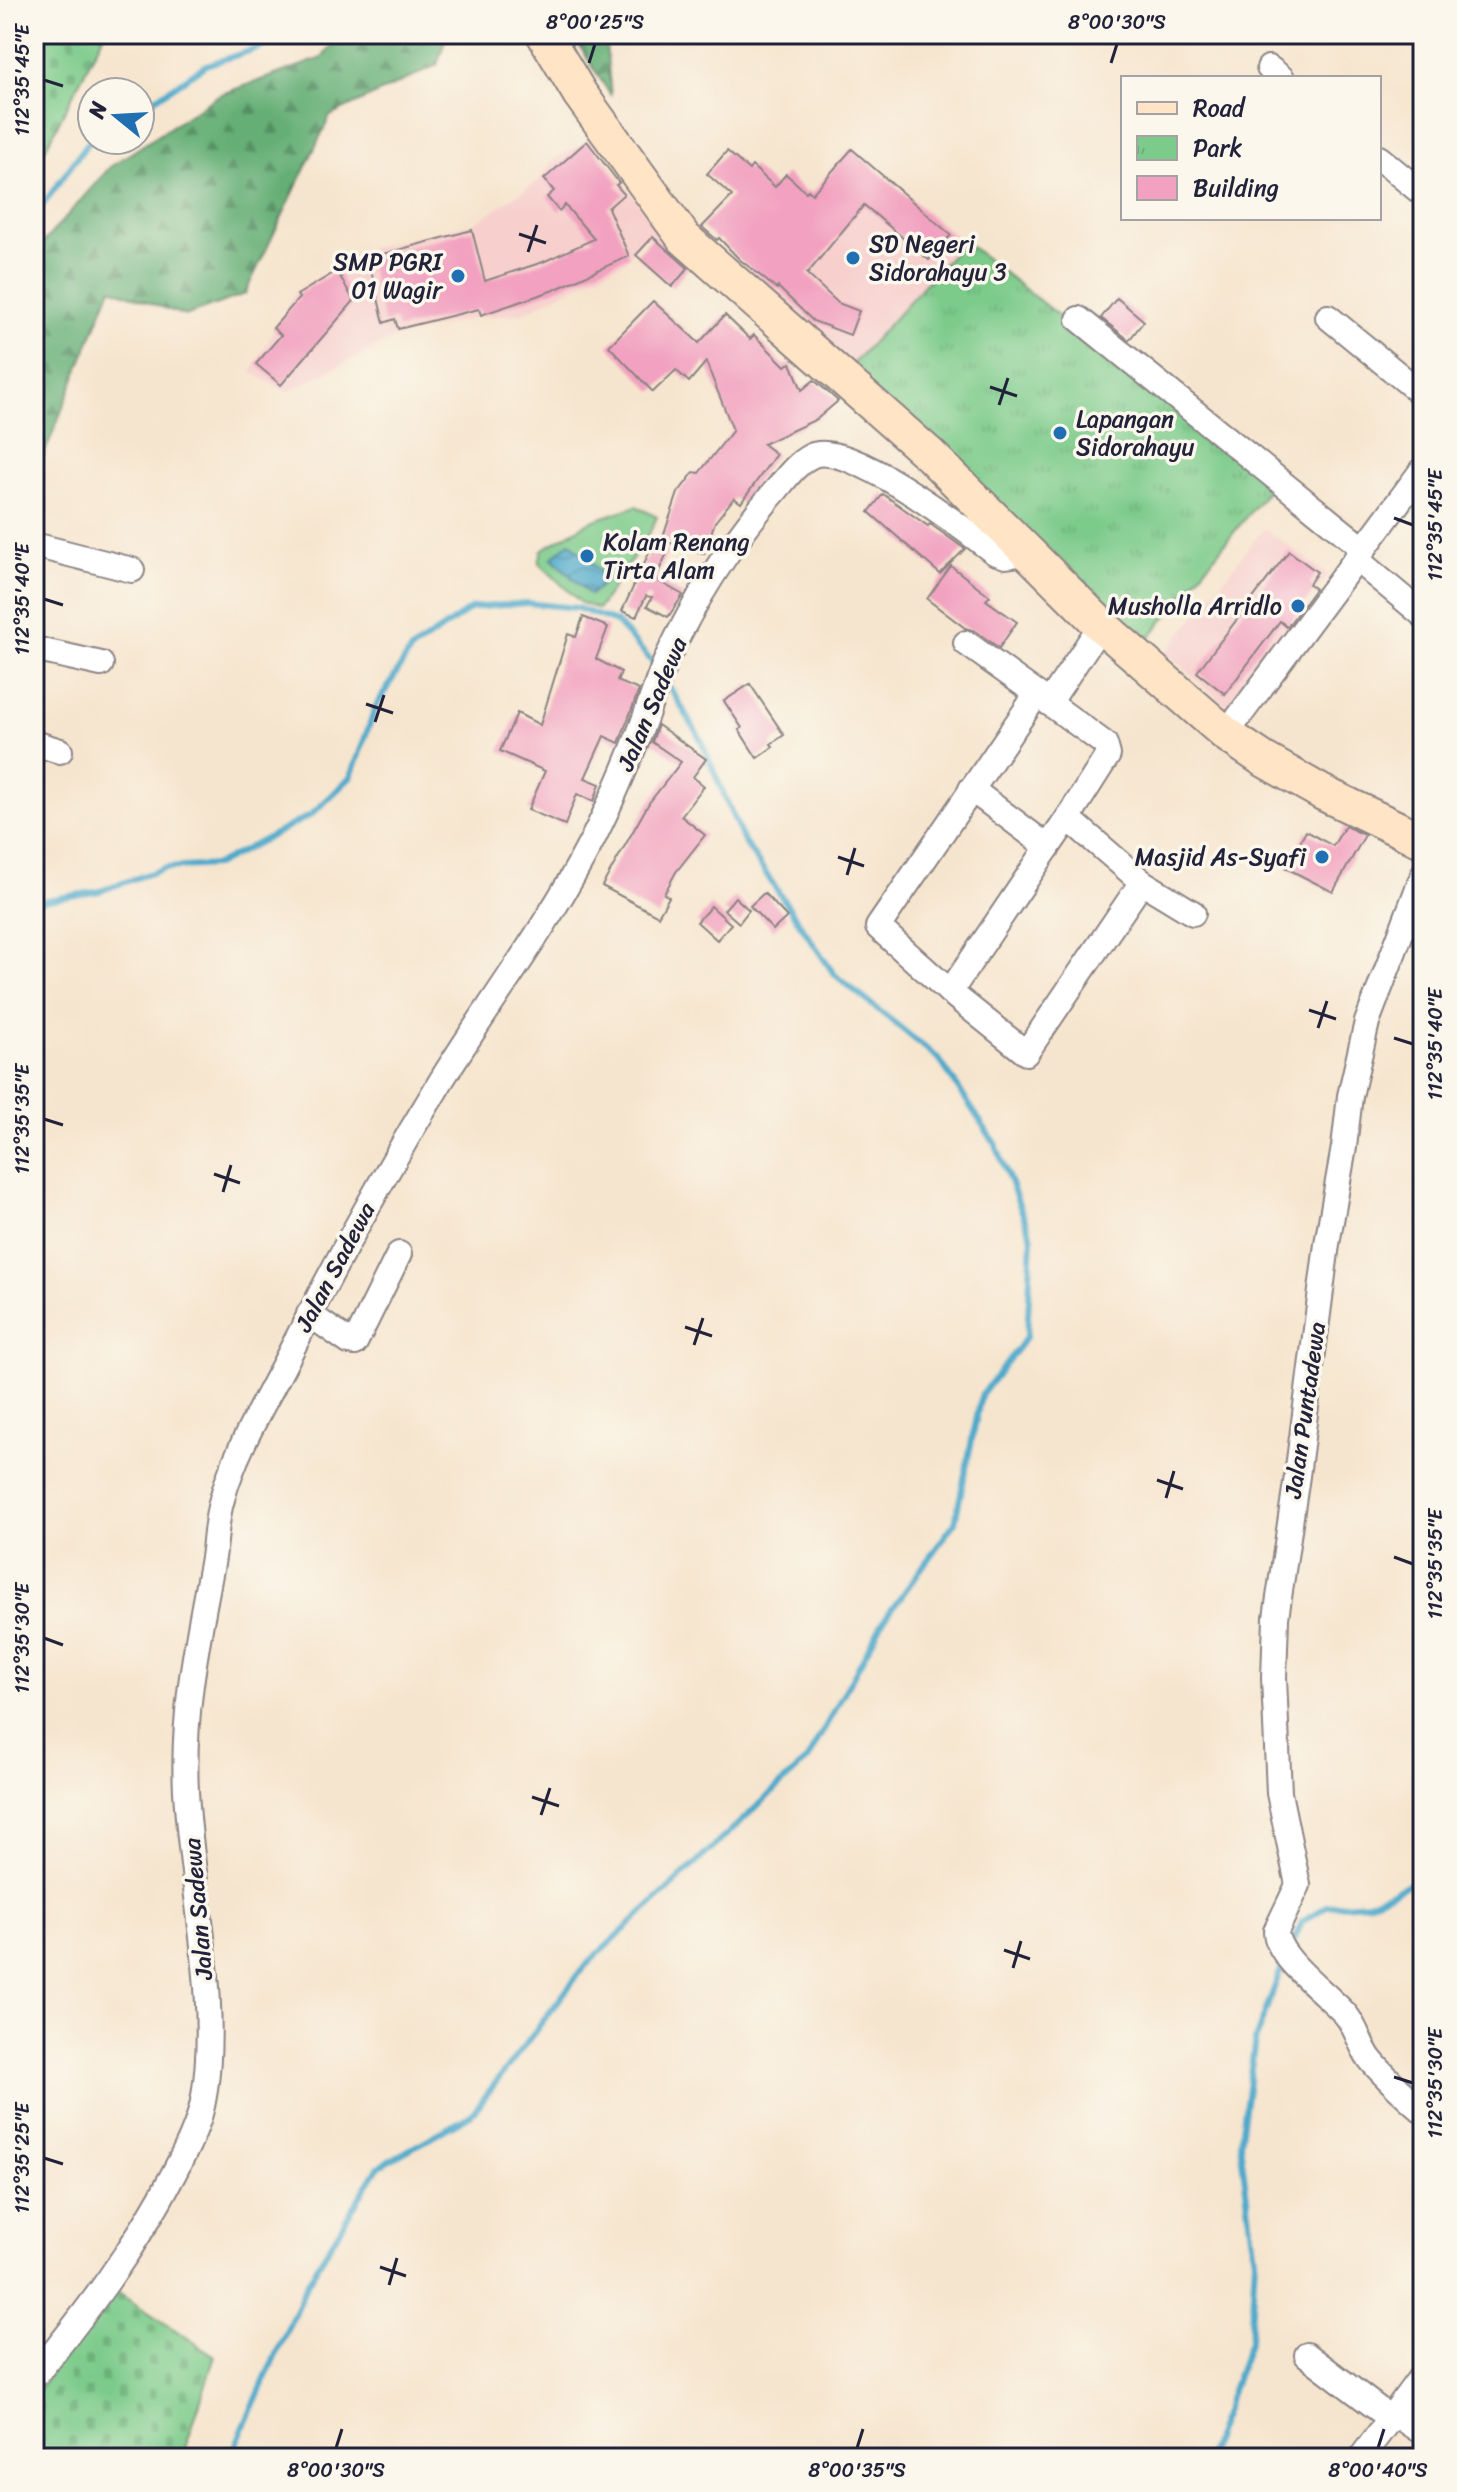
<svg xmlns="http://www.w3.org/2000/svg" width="1457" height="2492" font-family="Sriracha,sans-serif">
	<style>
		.built { fill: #f7d0ce }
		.green { fill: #7ccb8a; stroke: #4f7662; stroke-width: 2 }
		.forest { fill: url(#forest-firs); stroke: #446858; stroke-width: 2 }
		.cemetery { fill: url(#cemetery-stones); stroke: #4f7662; stroke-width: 2 }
		.park { fill: url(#park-tufts); stroke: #4f7662; stroke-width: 2 }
		.water { fill: url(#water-waves); stroke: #386683; stroke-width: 2 }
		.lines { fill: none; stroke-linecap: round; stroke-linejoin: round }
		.stream { stroke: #4da9cb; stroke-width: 6 }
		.building { fill: #f2a2c0 }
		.street-casing { stroke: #8c8484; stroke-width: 28 }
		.secondary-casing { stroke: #8c8484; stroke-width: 38 }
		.street { stroke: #fff; stroke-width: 24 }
		.secondary { stroke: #ffe4c6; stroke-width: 34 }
		.ticks { fill: none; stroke: #22223b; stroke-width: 3 }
		.poi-dot { fill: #1f6fb2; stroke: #fbf7ec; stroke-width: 3 }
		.labels { text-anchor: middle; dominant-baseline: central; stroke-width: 7; stroke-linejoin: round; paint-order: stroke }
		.poi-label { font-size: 24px; fill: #22223b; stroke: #fbf7ec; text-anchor: start }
		.street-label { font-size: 24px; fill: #22223b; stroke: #fbf7ec }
		.neatline { fill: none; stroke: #22223b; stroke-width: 3 }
		.ticks-label { font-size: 20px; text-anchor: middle; fill: #22223b }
	</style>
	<defs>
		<pattern id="forest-firs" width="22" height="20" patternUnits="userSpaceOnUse" patternTransform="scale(2)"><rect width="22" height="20" fill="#65af76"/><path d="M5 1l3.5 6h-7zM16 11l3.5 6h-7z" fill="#538e62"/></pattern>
		<pattern id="cemetery-stones" width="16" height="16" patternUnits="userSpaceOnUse" patternTransform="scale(2)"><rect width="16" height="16" fill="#7ccb8a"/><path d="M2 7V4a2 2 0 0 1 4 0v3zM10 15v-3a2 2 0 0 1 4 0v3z" fill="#6bae78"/></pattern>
		<pattern id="park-tufts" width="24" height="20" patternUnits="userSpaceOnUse" patternTransform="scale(2)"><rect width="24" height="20" fill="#7ccb8a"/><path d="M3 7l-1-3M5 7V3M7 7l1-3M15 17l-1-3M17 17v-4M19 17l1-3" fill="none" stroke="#6bae78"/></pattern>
		<pattern id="water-waves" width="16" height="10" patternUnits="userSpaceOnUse" patternTransform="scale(2)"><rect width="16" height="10" fill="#4da9cb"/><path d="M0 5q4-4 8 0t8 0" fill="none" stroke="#4089a6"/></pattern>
	</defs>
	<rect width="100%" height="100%" fill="#fbf7ec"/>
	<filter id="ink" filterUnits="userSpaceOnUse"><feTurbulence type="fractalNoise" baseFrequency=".0125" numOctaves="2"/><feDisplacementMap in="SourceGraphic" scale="16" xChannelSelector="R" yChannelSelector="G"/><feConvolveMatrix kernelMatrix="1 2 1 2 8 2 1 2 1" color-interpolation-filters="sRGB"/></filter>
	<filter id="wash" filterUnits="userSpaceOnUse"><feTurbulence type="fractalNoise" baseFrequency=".006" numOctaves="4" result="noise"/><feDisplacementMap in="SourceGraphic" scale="32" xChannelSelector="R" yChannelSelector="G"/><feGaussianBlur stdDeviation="1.8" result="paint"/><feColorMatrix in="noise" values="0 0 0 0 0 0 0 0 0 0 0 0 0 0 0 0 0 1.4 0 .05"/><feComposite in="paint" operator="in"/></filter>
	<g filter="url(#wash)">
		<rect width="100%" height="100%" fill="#f6e5ce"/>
		<!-- built -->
		<g class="built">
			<path d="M592,140L667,242L644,237L625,261L523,313L473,318L395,338L287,392L251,372L296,291L361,250L474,223L540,180L554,158Z"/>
			<path d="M849,148L964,241L849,368L742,276Z"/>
			<path d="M1264,528L1328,575L1228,707L1166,653Z"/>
		</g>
		<!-- green -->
		<path class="green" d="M636,506L657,517L649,534L598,609L581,603L539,563L542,550L589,522Z"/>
		<!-- forest -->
		<g class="forest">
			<path d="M340,34H447L437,65L330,116L245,294L185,316L111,288L34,480V253L110,167L219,95L322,58Z"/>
			<path d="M572,34H605L611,96Z"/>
		</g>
		<!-- cemetery -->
		<g class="cemetery">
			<path d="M34,34H104L34,171Z"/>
			<path d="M114,2290L215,2356L182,2458H34V2395Z"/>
		</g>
		<!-- park -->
		<path class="park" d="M964,241L1272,485L1145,643L849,368Z"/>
		<!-- water -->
		<path class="water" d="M570,542L608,579L590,595L552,558Z"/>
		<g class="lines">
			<!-- stream -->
			<g class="stream">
				<path d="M140,109L206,65L303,34"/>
				<path d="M34,217L87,144L93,140"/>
				<path d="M34,899L41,901L100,891L165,868L216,865L311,815L351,777L376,706L411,650L472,608L526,603L577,608L616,622L655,665"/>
				<path d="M1291,1947L1302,1922L1327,1906L1368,1903L1423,1878"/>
				<path d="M230,2458L308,2282L378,2167L471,2115L585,1966L807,1760L884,1620L955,1522L981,1396L1027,1336L1032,1238L996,1145L939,1059L834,974L743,840L700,738L666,681"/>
				<path d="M1207,2458L1250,2341L1255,2259L1240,2143L1255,2040L1284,1961"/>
			</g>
		</g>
		<g id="blocks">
			<!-- building -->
			<g class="building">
				<path d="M587,141L619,183L616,185L624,194L608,208L629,256L554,290L481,315L479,309L398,329L395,319L384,323L368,258L472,230L485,281L543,262L594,239L565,205L559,211L547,197L554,191L544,179Z"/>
				<path d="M852,149L951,235L929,260L864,205L807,274L838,303L859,311L850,335L813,321L778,287L777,289L739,259L719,238L717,240L702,227L732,196L707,174L727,151L749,170L752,166L775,187L786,174L806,192L808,190L812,194Z"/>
				<path d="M653,237L688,268L672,287L636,255Z"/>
				<path d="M337,271L354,301L281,385L256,364L281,335L273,328L299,298L297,295Z"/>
				<path d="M1117,298L1144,321L1129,340L1101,318Z"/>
				<path d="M653,301L699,343L725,315L750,339L754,335L785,366L791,363L802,390L814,380L838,401L817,419L763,444L776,454L741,503L734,498L715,522L704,554L662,540L678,493L694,472L699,473L733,430L706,362L689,382L676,370L653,392L609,346Z"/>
				<path d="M883,494L928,526L930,524L965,549L940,574L869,512Z"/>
				<path d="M654,542L669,549L655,579L683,595L668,617L647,606L652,597L646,596L636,617L622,611Z"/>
				<path d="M1289,551L1317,572L1309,584L1315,589L1287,627L1280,621L1225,694L1197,672Z"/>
				<path d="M951,566L990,596L986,600L1017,622L999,648L975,631L965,628L927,599Z"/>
				<path d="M583,617L608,627L596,659L621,672L617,681L639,690L619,743L604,736L585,778L600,784L594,801L577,794L565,825L528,810L545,771L500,751L517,713L540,725L568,634L576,637Z"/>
				<path d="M750,684L784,735L771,744L773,747L757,758L739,730L742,728L724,701Z"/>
				<path d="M658,725L706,759L693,777L704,786L681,816L705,835L676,872L664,894L669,897L658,916L602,886L649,803L681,762L652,742Z"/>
				<path d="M1345,826L1365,835L1333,892L1286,868L1306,831L1333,846Z"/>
				<path d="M764,893L787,917L773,930L750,906Z"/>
				<path d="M735,897L749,910L739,923L724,910Z"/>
				<path d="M711,906L731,924L717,940L697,922Z"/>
			</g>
		</g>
	</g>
	<g filter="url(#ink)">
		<use href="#blocks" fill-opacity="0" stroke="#8c8484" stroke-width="2"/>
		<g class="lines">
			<defs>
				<g id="street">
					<path d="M1269,68L1282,78"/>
					<path d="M1379,158L1423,194"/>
					<path d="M1328,317L1423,395"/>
					<path d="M1079,319L1364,549"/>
					<path d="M34,545L132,570"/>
					<path d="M1356,559L1423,615"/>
					<path d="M966,643L1037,694"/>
					<path d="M34,649L101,664"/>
					<path d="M1049,703L1101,625"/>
					<path d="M1226,734L1423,469"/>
					<path d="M34,743L60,751"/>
					<path d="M971,789L1048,847L1068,818L1142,882L1193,913"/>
					<path d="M1048,847L950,992L878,927L1037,694L1105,744L1108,755L1068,818"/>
					<path d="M1423,875L1367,1022L1350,1096L1344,1147L1327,1244L1297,1476L1276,1618L1274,1678L1279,1793L1298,1885L1276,1931C1276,1958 1329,1995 1346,2015C1357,2028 1360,2046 1370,2059C1385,2078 1405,2095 1423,2111"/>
					<path d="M950,992L1026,1053L1142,882"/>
					<path d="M309,1314L349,1342L355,1343L399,1254"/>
					<path d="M1307,2355L1390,2418"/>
					<path d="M34,2377C86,2313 136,2247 174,2173C186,2150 200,2123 204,2096C220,2000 191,1888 186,1791C182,1714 197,1643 211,1569C216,1546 215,1522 222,1499C236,1447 268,1398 292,1349C338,1258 387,1169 441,1081C486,1008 539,938 580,863C603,822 622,777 639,734C649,708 657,681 668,656C697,596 733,539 777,489C787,477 797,463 811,456C847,438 964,529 994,552L1006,556L1026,553"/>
					<path d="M1395,2414L1423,2433"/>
					<path d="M1361,2458L1423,2374"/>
				</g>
				<path id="secondary" d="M544,34L580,94L684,238L930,455L1101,625L1226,734L1263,759L1323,793L1423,841"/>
			</defs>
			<!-- street casing -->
			<use href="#street" class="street-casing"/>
			<!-- secondary casing -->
			<use href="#secondary" class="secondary-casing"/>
			<!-- street -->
			<use href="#street" class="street"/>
			<!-- secondary -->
			<use href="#secondary" class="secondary"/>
		</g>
	</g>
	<!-- ticks -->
	<path class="ticks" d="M589,63L595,44M1111,63L1117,44M44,80L63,86M519,234L546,243M528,252L537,225M990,387L1017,396M999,405L1008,378M1394,518L1413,525M44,599L63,605M366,704L393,713M375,722L384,695M838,857L864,866M847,875L855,848M1309,1010L1336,1019M1318,1028L1327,1001M1394,1038L1413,1044M44,1119L63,1125M214,1174L240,1183M223,1192L231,1165M685,1327L712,1336M694,1345L703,1318M1157,1480L1183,1489M1166,1498L1174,1471M1394,1557L1413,1564M44,1638L63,1645M532,1797L559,1806M541,1815L550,1788M1004,1950L1030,1959M1013,1968L1021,1941M1394,2077L1413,2083M44,2158L63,2164M380,2267L406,2276M389,2285L397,2258M336,2448L342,2429M857,2448L863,2429M1378,2448L1384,2429"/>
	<!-- markers -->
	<g class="poi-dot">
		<circle cx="853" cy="258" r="8"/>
		<circle cx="458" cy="276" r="8"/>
		<circle cx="1060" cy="433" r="8"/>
		<circle cx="587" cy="556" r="8"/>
		<circle cx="1298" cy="606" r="8"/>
		<circle cx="1322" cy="857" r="8"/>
	</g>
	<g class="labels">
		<!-- poi labels -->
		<g class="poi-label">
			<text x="869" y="244">SD Negeri<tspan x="869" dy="28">Sidorahayu 3</tspan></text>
			<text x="442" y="262" text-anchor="end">SMP PGRI<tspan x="442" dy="28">01 Wagir</tspan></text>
			<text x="1076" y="419">Lapangan<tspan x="1076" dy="28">Sidorahayu</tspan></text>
			<text x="603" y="542">Kolam Renang<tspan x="603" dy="28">Tirta Alam</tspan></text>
			<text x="1282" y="606" text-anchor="end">Musholla Arridlo</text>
			<text x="1306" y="857" text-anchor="end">Masjid As-Syafi</text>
		</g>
		<!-- street labels -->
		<g class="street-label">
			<text transform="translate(652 704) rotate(-67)">Jalan Sadewa</text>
			<text transform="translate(335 1267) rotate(-62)">Jalan Sadewa</text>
			<text transform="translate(1305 1410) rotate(-82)">Jalan Puntadewa</text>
			<text transform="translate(198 1909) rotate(-95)">Jalan Sadewa</text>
		</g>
	</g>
	<!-- margin -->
	<rect width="1457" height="2492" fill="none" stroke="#fbf7ec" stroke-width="88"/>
	<!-- legend -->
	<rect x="1121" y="76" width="260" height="144" fill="#fbf7ec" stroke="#a4a2a5" stroke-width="2"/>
	<rect x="1137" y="102" width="40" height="12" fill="#ffe4c6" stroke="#a4a2a5" stroke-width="2"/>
	<text x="1193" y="116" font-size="24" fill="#22223b">Road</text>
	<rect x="1137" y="136" width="40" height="24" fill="url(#park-tufts)" stroke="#a4a2a5" stroke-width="2"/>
	<text x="1193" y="156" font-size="24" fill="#22223b">Park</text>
	<rect x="1137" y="176" width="40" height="24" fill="#f2a2c0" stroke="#a4a2a5" stroke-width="2"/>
	<text x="1193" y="196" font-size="24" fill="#22223b">Building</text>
	<!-- north arrow -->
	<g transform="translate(116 116) rotate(288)"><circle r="38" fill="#fbf7ec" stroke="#a4a2a5" stroke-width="2"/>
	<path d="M0-6L14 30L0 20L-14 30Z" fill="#1f6fb2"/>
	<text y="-12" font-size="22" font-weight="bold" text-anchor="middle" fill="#22223b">N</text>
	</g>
	<rect x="44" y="44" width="1369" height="2404" class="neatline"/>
	<g class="ticks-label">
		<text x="595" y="29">8°00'25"S</text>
		<text x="1117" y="29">8°00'30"S</text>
		<text transform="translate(22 80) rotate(-90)" y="7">112°35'45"E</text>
		<text transform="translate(1435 525) rotate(-90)" y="7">112°35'45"E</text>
		<text transform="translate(22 599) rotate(-90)" y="7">112°35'40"E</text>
		<text transform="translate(1435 1044) rotate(-90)" y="7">112°35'40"E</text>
		<text transform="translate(22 1119) rotate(-90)" y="7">112°35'35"E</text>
		<text transform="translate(1435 1564) rotate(-90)" y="7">112°35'35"E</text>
		<text transform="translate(22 1638) rotate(-90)" y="7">112°35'30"E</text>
		<text transform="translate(1435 2083) rotate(-90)" y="7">112°35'30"E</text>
		<text transform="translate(22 2158) rotate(-90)" y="7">112°35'25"E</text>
		<text x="336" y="2477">8°00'30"S</text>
		<text x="857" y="2477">8°00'35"S</text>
		<text x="1378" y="2477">8°00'40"S</text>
	</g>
</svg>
